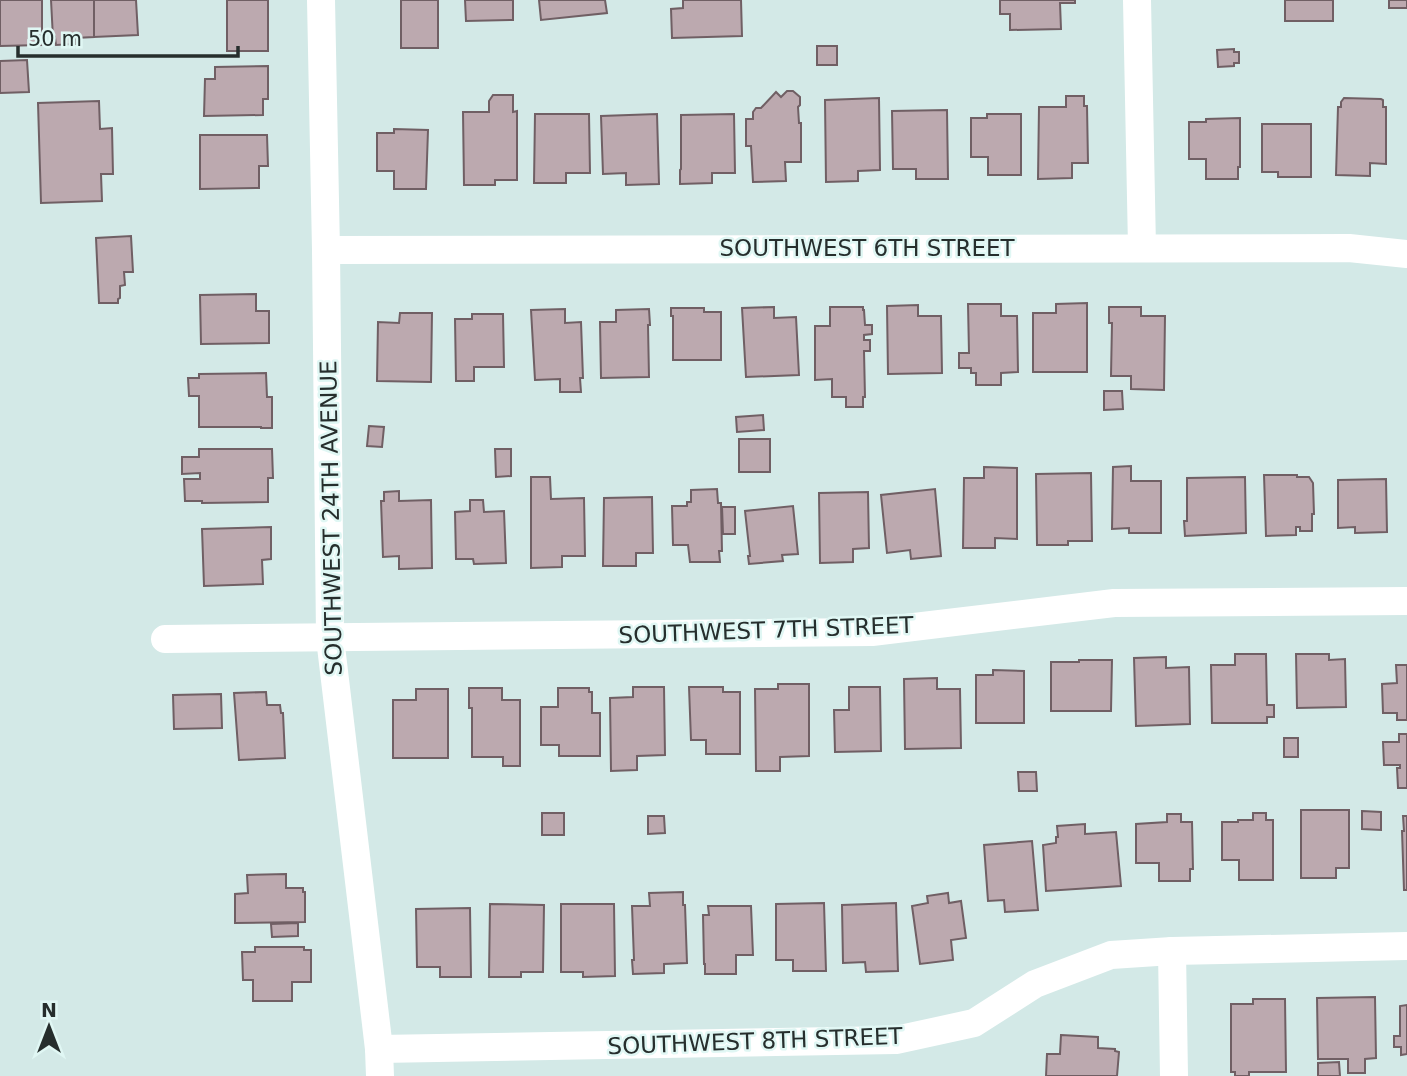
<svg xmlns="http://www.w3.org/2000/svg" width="1407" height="1076" font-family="'DejaVu Sans',sans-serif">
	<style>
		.building { fill: #bca9af; stroke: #705f64; stroke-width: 2 }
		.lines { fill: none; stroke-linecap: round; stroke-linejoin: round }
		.minor { stroke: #fff; stroke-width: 28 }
		.labels { text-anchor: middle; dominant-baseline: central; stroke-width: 5; stroke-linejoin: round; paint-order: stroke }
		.street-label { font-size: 23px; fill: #262e2d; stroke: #e0f7f4 }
	</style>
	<rect width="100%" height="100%" fill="#d3e9e7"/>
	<!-- building -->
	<g class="building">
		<path d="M0,0H42V45L0,46Z"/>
		<path d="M51,0H94V37L75,38V44L56,45L55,37L53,38Z"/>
		<path d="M94,0H136L138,35L94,37Z"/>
		<rect x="227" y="0" width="41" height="51"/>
		<rect x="401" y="0" width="37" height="48"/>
		<path d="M465,0H513V20L466,21Z"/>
		<path d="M539,0H605L607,13L541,20Z"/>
		<path d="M683,0H741L742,36L672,38L671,9L683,8Z"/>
		<path d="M1000,0H1075V3H1060L1061,29L1010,30V14H1000Z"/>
		<rect x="1285" y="0" width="48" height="21"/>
		<rect x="1389" y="0" width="18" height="8"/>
		<rect x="817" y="46" width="20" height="19"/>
		<path d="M1234,49V52H1239V63H1234V66L1218,67L1217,50Z"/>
		<path d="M27,60L29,92L0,93V61Z"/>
		<path d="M268,66V99H263V115L204,116L205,79H215V67Z"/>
		<path d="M787,91H793L800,97V105L798,107L799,123H801V162H785L786,181L753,182L751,146H746V119H753V112L756,108H761L776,92L781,97Z"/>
		<path d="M493,95H513V112L517,111V180H495V185H464L463,112H489V101Z"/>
		<path d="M1066,96H1084V106H1087L1088,163H1072V178L1038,179L1039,107H1066Z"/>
		<path d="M879,98L880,170L858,171V181L826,182L825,100Z"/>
		<path d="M1344,98L1381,99L1383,100V107H1386V164L1370,163V176L1336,175L1338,107H1341V102Z"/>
		<path d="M99,101L100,129L112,128L113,174H101L102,201L41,203L38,103Z"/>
		<path d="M947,110L948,179H916V169H893L892,111Z"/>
		<path d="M535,114H589L590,173H566V183H534Z"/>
		<path d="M657,114L659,184L626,185V173L603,174L601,116Z"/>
		<path d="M734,114L735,173H712V183L680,184V170L681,169V115Z"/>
		<path d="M987,114H1021V175H988V157H971V118H987Z"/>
		<path d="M1240,118V167H1238V179H1206V159H1189V122H1206V119Z"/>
		<path d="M1262,124H1311V177H1278V172H1262Z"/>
		<path d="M394,129L428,130L426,189H394V171H377V133H394Z"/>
		<path d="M200,135H267L268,166H259V188L200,189Z"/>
		<path d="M131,236L133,272H124L125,285L120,286V298L118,299V303H99L96,238Z"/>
		<path d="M256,294V311H269V343L201,344L200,295Z"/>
		<path d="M1087,303V372H1033V313H1056V304Z"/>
		<path d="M968,304H1001V316H1017L1018,372L1001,373V385H976V373H971V368H959V353H969Z"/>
		<path d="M918,305V316H941L942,373L888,374L887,306Z"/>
		<path d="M774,307V318L796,317L799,375L746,377L742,308Z"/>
		<path d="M830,307H863V310H864L865,325H872V334L864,335V340H870V351H864L865,397H863V407H846V397H832V379L815,380V326H830Z"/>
		<path d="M1109,307H1141V316H1165L1164,390L1131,389V376H1111L1112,323H1109Z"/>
		<path d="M671,308H704V312H721V360H673V316H671Z"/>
		<path d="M565,309V323L581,322L583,378H580L581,392H560V379L535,380L531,310Z"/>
		<path d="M649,309L650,325H648L649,377L601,378L600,322H616V310Z"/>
		<path d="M400,313H432L431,382L377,381L378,322L399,323Z"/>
		<path d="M472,314H503L504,367H474V381H456L455,319H472Z"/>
		<path d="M266,373L267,397H272V428H261V427H199V396H189L188,378H199V374Z"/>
		<path d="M1104,391H1122L1123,409L1104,410Z"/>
		<path d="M763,415L764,430L737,432L736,417Z"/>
		<path d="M369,426L384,427L382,447L367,446Z"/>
		<rect x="739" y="439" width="31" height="33"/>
		<path d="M199,449H272L273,478H268V502L202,503V501H185L184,479H200V473L182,474V457H199Z"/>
		<path d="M495,449H511V476L496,477Z"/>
		<path d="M1131,466V481H1161V533H1129V528L1112,529L1113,467Z"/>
		<path d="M984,467L1017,468V539L995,538V548H963L964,478H984Z"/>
		<path d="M1091,473L1092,541H1068V545H1037L1036,474Z"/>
		<path d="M1264,475H1297V477H1309L1313,483L1314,514H1312V531H1300V527H1296V535L1266,536Z"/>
		<path d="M531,477H550L551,499L584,498L585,556H562V567L531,568Z"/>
		<path d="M1245,477L1246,533L1185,536L1184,521H1187V478Z"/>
		<path d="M1386,479L1387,532L1355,533V527L1338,528V480Z"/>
		<path d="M717,489L718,503H721L722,551H719L720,562H690L688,545H673L672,506H687V502H691V490Z"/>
		<path d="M935,489L941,556L911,559L910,550L887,553L881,495Z"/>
		<path d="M399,491V501L431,500L432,568L399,569V556L383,557L381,501H384V492Z"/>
		<path d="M868,492L869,548L853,549V562L820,563L819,493Z"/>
		<path d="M652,497L653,553H636V566H603L604,498Z"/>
		<path d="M470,500H483L484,512L504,511L506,563L474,564L473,559H456L455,512L470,511Z"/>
		<path d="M793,506L798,554L782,555L783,561L749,564L748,556H750L745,511Z"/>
		<path d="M722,507H735V534H723Z"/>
		<path d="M271,527V559L262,560L263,584L204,586L202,529Z"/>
		<path d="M1235,654H1266L1267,705H1274V717H1267V723H1212L1211,665H1235Z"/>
		<path d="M1296,654H1329V660L1345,659L1346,707L1297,708Z"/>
		<path d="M1166,657V668L1189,667L1190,724L1136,726L1134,658Z"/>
		<path d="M1079,660H1112L1111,711H1051V662H1079Z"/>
		<path d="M1396,665H1407V720H1397V713H1383L1382,684L1397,683Z"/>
		<path d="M993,670L1024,671V723H976V675H993Z"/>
		<path d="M937,678V689H960L961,748L905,749L904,679Z"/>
		<path d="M778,684H809V756L780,757V771H756L755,689H778Z"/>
		<path d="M633,687H664L665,755L637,756V770L611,771L610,698L633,697Z"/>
		<path d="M689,687H723V692H740V754H706V740H691Z"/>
		<path d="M849,687H880L881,751L835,752L834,710H849Z"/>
		<path d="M469,688H502V700H520V766H503V757H472V708H469Z"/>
		<path d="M558,688H589V692H592V713H600V756H559V745H541V707H558Z"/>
		<path d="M416,689H448V758H393V700H416Z"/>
		<path d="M266,692L267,705H280L281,713H283L285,758L239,760L234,693Z"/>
		<path d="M221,694L222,728L174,729L173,695Z"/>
		<path d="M1399,734H1407V788H1398L1397,768H1400V765H1384L1383,742H1399Z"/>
		<rect x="1284" y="738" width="14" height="19"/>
		<path d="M1018,772H1036L1037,791H1019Z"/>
		<path d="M1301,810H1349V868H1336V878H1301Z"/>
		<path d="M1362,811L1381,812V830L1362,829Z"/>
		<rect x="542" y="813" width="22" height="22"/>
		<path d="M1253,813H1266V820H1273V880H1239V860H1222V822H1238V820H1253Z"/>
		<path d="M1167,814H1181V822H1192L1193,869H1190V881H1159V863H1136V824L1167,822Z"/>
		<path d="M648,816H664L665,833L648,834Z"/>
		<path d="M1403,816H1407V890H1404L1402,831H1404Z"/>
		<path d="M1085,824V834L1116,832L1121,886L1046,891L1043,845L1056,843V837H1058L1057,826Z"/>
		<path d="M1032,841L1038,910L1005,912L1004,900L988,901L984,845Z"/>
		<path d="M286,874V888H303V892H305V922L235,923V894L248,893L247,875Z"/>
		<path d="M683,892V905H685L687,963L664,964V973L633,974L632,960H634L632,906H650L649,893Z"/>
		<path d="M948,893L949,903L961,901L966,938L951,940L953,960L920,964L912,906L928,903L927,896Z"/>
		<path d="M824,903L826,971H793V960H776V904Z"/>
		<path d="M896,903L898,971L866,972L865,962L843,963L842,905Z"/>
		<path d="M490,904L544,905L543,972H521V977H489Z"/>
		<path d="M561,904H614L615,976L583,977V972H561Z"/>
		<path d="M708,906H751L753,955H736V974H705V964H704L703,915H709Z"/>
		<path d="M470,908L471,977H440V967H417L416,909Z"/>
		<path d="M298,923V936L272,937L271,924Z"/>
		<path d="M255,947H304V950H311V982H292V1001H253V980H243L242,952H255Z"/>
		<path d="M1375,997L1376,1058L1365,1059V1073H1348V1059H1318L1317,998Z"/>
		<path d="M1253,999H1285L1286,1072H1249V1076H1235V1072H1231V1004H1253Z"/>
		<path d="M1407,1005V1054L1401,1055V1047H1394V1036H1400V1006Z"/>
		<path d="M1061,1035L1098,1037V1048L1115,1049V1051L1119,1052L1117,1076H1046L1047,1054H1060Z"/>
		<path d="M1339,1062L1340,1076H1318V1063Z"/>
	</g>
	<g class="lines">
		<!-- minor -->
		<g class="minor">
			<path d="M321,0L326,250L330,638L379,1049L380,1076"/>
			<path d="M1137,0L1142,247"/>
			<path d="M326,250L1349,248L1407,254"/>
			<path d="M165,639L872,632L1114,603L1407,601"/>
			<path d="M1172,951L1174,1076"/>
			<path d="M379,1049L896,1040L974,1023L1035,984L1111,955L1172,951L1407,946"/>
		</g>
	</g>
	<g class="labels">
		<!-- street labels -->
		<g class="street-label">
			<text x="867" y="248">SOUTHWEST 6TH STREET</text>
			<text transform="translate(331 518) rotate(-91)">SOUTHWEST 24TH AVENUE</text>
			<text transform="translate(766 630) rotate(-2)">SOUTHWEST 7TH STREET</text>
			<text transform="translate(755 1041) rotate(-2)">SOUTHWEST 8TH STREET</text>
		</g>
	</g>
	<!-- north arrow -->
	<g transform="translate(49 1027)" stroke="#e0f7f4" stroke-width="5" paint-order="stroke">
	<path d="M0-5L12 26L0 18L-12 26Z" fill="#262e2d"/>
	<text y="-10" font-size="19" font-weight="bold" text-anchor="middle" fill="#262e2d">N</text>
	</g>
	<!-- scale -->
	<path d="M18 46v10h220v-10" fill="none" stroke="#262e2d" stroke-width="3.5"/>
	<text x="28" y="46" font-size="21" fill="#262e2d" stroke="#e0f7f4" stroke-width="5" paint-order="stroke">50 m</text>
</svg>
